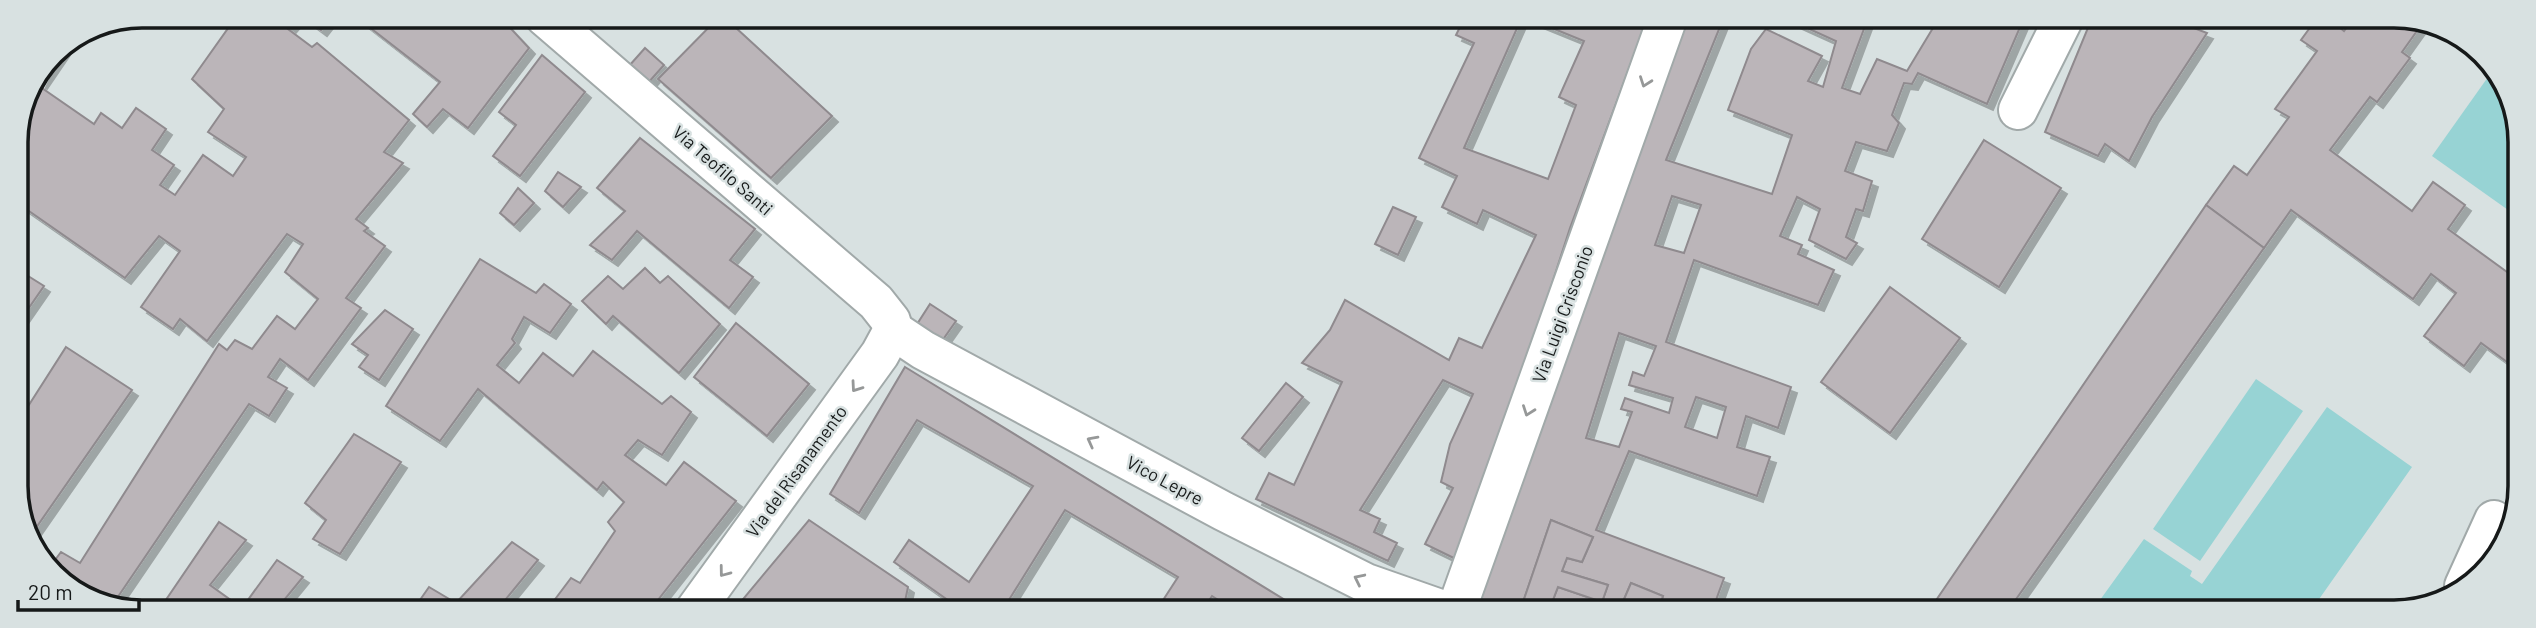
<svg xmlns="http://www.w3.org/2000/svg" width="2536" height="628" font-family="Barlow,sans-serif">
	<style>
		.green { fill: #97d3d4 }
		.building { fill: #bbb5b9; stroke: #8f8a8e; stroke-width: 2; fill-rule: evenodd; filter: url(#shadow) }
		.lines { fill: none; stroke-linecap: round; stroke-linejoin: round }
		.minor-casing { stroke: #a1a9a9; stroke-width: 42 }
		.minor { stroke: #fff; stroke-width: 38 }
		.oneway { stroke: #969898 }
		.labels { text-anchor: middle; dominant-baseline: central; stroke-width: 5; stroke-linejoin: round; paint-order: stroke }
		.street-label { font-size: 18px; fill: #161919; stroke: #d8e1e1 }
		.rim { fill: none; stroke: #161919; stroke-width: 3.5 }
	</style>
	<defs>
		<filter id="shadow"><feDropShadow dx="6" dy="6" stdDeviation="0" flood-color="#0004"/></filter>
	</defs>
	<rect width="100%" height="100%" fill="#d8e1e1"/>
	<!-- green -->
	<g class="green">
		<path d="M2493,70L2518,117V217L2432,156Z"/>
		<path d="M2256,379L2303,411L2200,561L2153,529Z"/>
		<path d="M2327,407L2412,467L2310,612H2117L2100,600L2144,539L2192,571L2190,576L2202,584Z"/>
	</g>
	<!-- building -->
	<g class="building">
		<path d="M223,16H299L288,29L312,47L317,43L409,120L384,152L403,163L356,219L368,228L364,231L385,246L346,298L361,308L308,380L280,359L268,377L287,388L269,416L249,404L111,607L67,583L49,568L61,552L80,563L219,344L227,350L235,340L252,349L277,316L295,329L318,299L285,272L303,244L287,234L207,341L180,319L173,329L141,307L180,251L159,236L125,278L16,202V135L53,53L69,42L39,86L94,124L101,113L122,128L136,108L166,129L152,150L174,165L160,185L175,195L203,155L233,176L246,157L208,132L224,109L192,79L231,24Z"/>
		<path d="M302,16H332L321,30Z"/>
		<path d="M355,16H499L529,48L468,128L443,109L427,127L413,114L440,82Z"/>
		<path d="M720,16H723L832,116L771,178L658,79Z"/>
		<path d="M1465,17H1522L1464,148L1548,179L1576,105L1559,97L1584,41L1525,17H1648L1570,228L1462,562L1425,544L1453,488L1441,482L1450,444L1473,394L1443,380L1360,510L1380,519L1374,532L1397,543L1388,561L1256,499L1269,473L1294,485L1342,382L1302,363L1330,330L1345,300L1449,360L1459,338L1482,348L1536,235L1483,210L1477,224L1442,207L1457,176L1419,158L1474,43L1456,35Z"/>
		<path d="M1682,17H1724L1666,160L1772,194L1792,135L1728,110L1751,49L1766,29L1822,56L1808,81L1823,87L1836,41L1794,22L1796,18H1868L1842,88L1860,94L1877,59L1907,71L1939,18H2024L1987,104L1918,73L1912,84L1904,83L1892,115L1899,123L1887,151L1856,142L1845,171L1872,181L1863,211L1856,209L1846,237L1857,243L1846,259L1809,240L1820,209L1797,197L1780,236L1802,245L1798,254L1834,270L1818,305L1694,260L1666,342L1791,387L1778,428L1746,416L1737,447L1770,457L1757,496L1629,451L1596,530L1724,578L1712,611L1678,601L1674,611H1658L1663,596L1631,583L1619,611H1565L1567,605L1553,600L1558,587L1602,602L1608,585L1562,571L1567,558L1582,562L1593,537L1551,520L1520,611H1475ZM1672,196L1701,205L1684,253L1655,245ZM1619,333L1656,346L1644,376L1633,372L1629,385L1673,398L1669,413L1625,398L1621,409L1632,412L1619,447L1586,438ZM1696,397L1726,407L1717,438L1685,427Z"/>
		<path d="M2092,18H2180L2178,22L2207,33L2152,117L2129,161L2105,144L2098,156L2045,132Z"/>
		<path d="M2317,18H2328L2344,31L2354,18L2367,27L2373,18H2419L2424,21L2402,52L2410,58L2377,102L2370,97L2330,150L2412,211L2433,182L2465,205L2448,229L2518,280V370L2481,343L2464,366L2424,336L2456,293L2431,274L2413,299L2291,210L2264,248L2206,205L2234,166L2247,175L2289,117L2275,109L2317,51L2301,40Z"/>
		<path d="M645,48L664,65L648,83L629,66Z"/>
		<path d="M542,55L585,92L520,176L493,156L516,125L499,112Z"/>
		<path d="M640,138L755,229L730,260L753,277L729,308L637,231L612,260L590,245L625,211L597,188Z"/>
		<path d="M1984,140L2061,188L1999,287L1922,239Z"/>
		<path d="M558,172L581,187L563,207L545,191Z"/>
		<path d="M518,188L534,203L514,225L500,213Z"/>
		<path d="M2206,205L2264,248L2007,612H1928Z"/>
		<path d="M1393,207L1416,217L1398,255L1375,244Z"/>
		<path d="M480,259L536,293L544,284L571,304L550,333L524,317L512,339L515,343L497,365L519,383L543,353L573,376L593,351L662,404L671,396L691,412L662,455L638,440L625,455L666,485L684,462L736,501L650,610H547L571,578L580,583L615,531L608,522L624,502L603,482L597,490L478,389L440,441L386,406Z"/>
		<path d="M645,268L660,283L668,276L720,324L679,373L613,316L606,324L582,301L608,276L623,289Z"/>
		<path d="M17,269L44,286L17,325Z"/>
		<path d="M1890,287L1960,338L1890,433L1821,382Z"/>
		<path d="M930,304L956,321L937,348L912,332Z"/>
		<path d="M385,310L413,329L379,380L359,367L368,355L352,344Z"/>
		<path d="M736,323L809,384L767,436L694,377Z"/>
		<path d="M66,347L132,390L31,535L18,511V422Z"/>
		<path d="M905,367L1303,611H1236L1212,596L1202,611H1156L1178,577L1065,510L1002,611H957L959,608L894,562L909,540L969,582L1033,486L917,420L859,513L830,494Z"/>
		<path d="M1286,383L1303,397L1259,451L1242,438Z"/>
		<path d="M354,434L401,462L340,554L313,539L326,520L305,503Z"/>
		<path d="M809,520L908,587L903,611L884,610L873,604L869,610H734Z"/>
		<path d="M1551,520L1593,537L1582,562L1567,558L1562,571L1608,585L1602,602L1558,587L1553,600L1567,605L1565,611H1520Z"/>
		<path d="M219,522L246,540L210,585L242,608L277,560L303,577L276,610H159Z"/>
		<path d="M512,542L538,560L497,610H413L429,587L456,603Z"/>
		<path d="M1631,583L1663,596L1658,611H1619Z"/>
	</g>
	<g class="lines">
		<defs>
			<g id="minor">
				<path d="M544,16L876,302L891,321L893,330"/>
				<path d="M2018,110L2064,18"/>
				<path d="M893,330L923,350L1223,511L1366,583L1446,611"/>
				<path d="M2464,586L2494,520"/>
				<path d="M695,610L880,354L893,330"/>
				<path d="M1456,611L1668,17"/>
			</g>
		</defs>
		<!-- minor casing -->
		<use href="#minor" class="minor-casing"/>
		<!-- minor -->
		<use href="#minor" class="minor"/>
	</g>
	<!-- one-way arrows -->
	<defs><path id="oneway-chevron" d="M-2-3.5L2.5 0L-2 3.5" fill="none" stroke-width="1.6" stroke-linecap="round" stroke-linejoin="round" transform="scale(1.75)"/></defs>
	<g class="oneway">
		<use href="#oneway-chevron" transform="translate(1645 82) rotate(110)"/>
		<use href="#oneway-chevron" transform="translate(856 387) rotate(125)"/>
		<use href="#oneway-chevron" transform="translate(1528 411) rotate(110)"/>
		<use href="#oneway-chevron" transform="translate(1092 441) rotate(-152)"/>
		<use href="#oneway-chevron" transform="translate(724 572) rotate(127)"/>
		<use href="#oneway-chevron" transform="translate(1359 579) rotate(-154)"/>
	</g>
	<g class="labels">
		<!-- street labels -->
		<g class="street-label">
			<text transform="translate(723 170) rotate(41)">Via Teofilo Santi</text>
			<text transform="translate(1562 314) rotate(-70)">Via Luigi Crisconio</text>
			<text transform="translate(796 471) rotate(-54)">Via del Risanamento</text>
			<text transform="translate(1165 480) rotate(28)">Vico Lepre</text>
		</g>
	</g>
	<!-- crop -->
	<path d="M0 0H2536V628H0ZM142 28H2394A114 114 0 0 1 2508 142V486A114 114 0 0 1 2394 600H142A114 114 0 0 1 28 486V142A114 114 0 0 1 142 28Z" fill="#d8e1e1" fill-rule="evenodd"/>
	<path class="rim" d="M142 28H2394A114 114 0 0 1 2508 142V486A114 114 0 0 1 2394 600H142A114 114 0 0 1 28 486V142A114 114 0 0 1 142 28Z"/>
	<!-- scale -->
	<path d="M18 600v10h121v-10" fill="none" stroke="#161919" stroke-width="3.5"/>
	<text x="28" y="600" font-size="21" fill="#161919" stroke="#d8e1e1" stroke-width="5" paint-order="stroke">20 m</text>
</svg>
